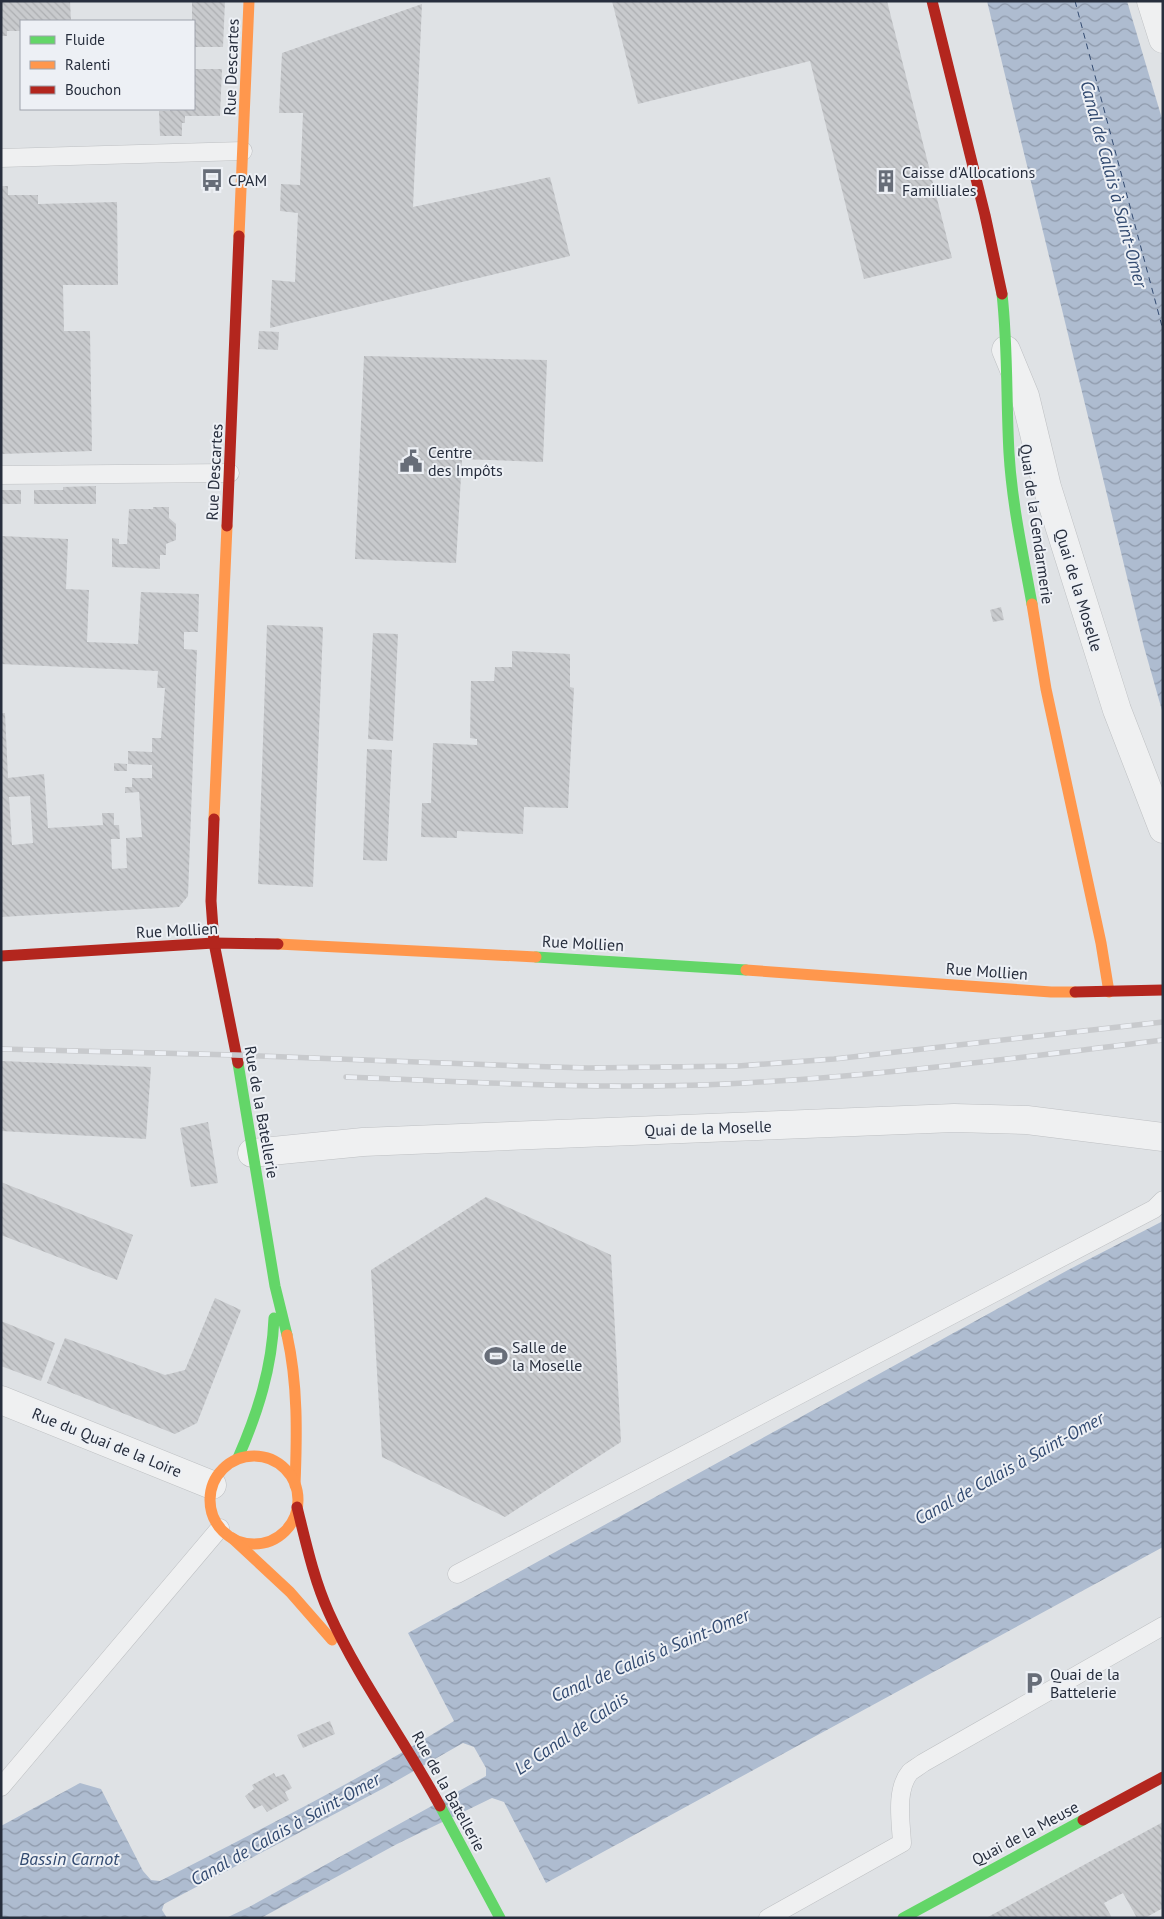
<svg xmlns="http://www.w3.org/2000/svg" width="1164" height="1919" font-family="'PT Sans',sans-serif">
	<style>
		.water { fill: url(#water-waves) }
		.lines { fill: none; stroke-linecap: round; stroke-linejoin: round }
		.ferry { stroke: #324a70; stroke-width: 1; stroke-dasharray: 6 5; stroke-linecap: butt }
		.building { fill: url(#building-back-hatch); fill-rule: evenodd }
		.lane-casing { stroke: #bec0c3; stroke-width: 19 }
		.street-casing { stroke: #bec0c3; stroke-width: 29 }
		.lane { stroke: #eff0f1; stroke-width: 18 }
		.street { stroke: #eff0f1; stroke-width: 28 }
		.fast { stroke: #63d668; stroke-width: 11 }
		.slow { stroke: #ff974d; stroke-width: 11 }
		.jam { stroke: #b3261e; stroke-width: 11 }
		.rail-casing { stroke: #c8cacd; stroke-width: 5.5 }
		.rail { stroke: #edf0f5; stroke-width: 4; stroke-dasharray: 11; stroke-linecap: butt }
		.labels { text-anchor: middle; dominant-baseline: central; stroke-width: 4; stroke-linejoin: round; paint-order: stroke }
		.street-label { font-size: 16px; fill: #272e3d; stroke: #edf0f5 }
		.poi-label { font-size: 16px; fill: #272e3d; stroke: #edf0f5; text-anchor: start }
		.water-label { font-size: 18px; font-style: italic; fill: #324a70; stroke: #edf0f5 }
	</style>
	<defs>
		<pattern id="water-waves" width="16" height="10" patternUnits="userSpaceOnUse" patternTransform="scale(1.25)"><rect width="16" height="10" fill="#aebcd0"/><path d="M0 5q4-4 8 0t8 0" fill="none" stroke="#8e99aa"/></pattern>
		<pattern id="building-back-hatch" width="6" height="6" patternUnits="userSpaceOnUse" patternTransform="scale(1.25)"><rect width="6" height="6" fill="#c8cacd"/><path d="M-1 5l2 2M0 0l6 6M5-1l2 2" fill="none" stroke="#acaeb1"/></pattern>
	</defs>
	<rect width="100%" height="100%" fill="#dfe2e5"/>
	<!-- water -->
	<g class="water">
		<path d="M987,1H1127L1163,122V714L1144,647Z"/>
		<path d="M1163,1221V1547L546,1883L504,1802L492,1798L397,1844L261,1918H226L249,1907L486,1776V1768L474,1747L463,1743L384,1788L164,1904L162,1910L167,1918H1V1826L80,1783L101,1789L143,1871L151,1880L160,1881C259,1830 360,1780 454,1721L408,1633L1068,1270Z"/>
	</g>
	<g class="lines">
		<!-- ferry -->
		<path class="ferry" d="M1075,1L1163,330"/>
	</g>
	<!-- building -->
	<g class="building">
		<path d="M1,1H70L71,21H21V31H7V36H1Z"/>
		<path d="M192,1H225L223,47H194V21H192Z"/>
		<path d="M612,1H887L952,258L864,279L810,61L638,104Z"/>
		<path d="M422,4L413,207L550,177L570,256L270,328L272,280L295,282L298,213L280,211L281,184L300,185L303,113H279L282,53Z"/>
		<path d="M194,69H222L220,116H185V123H182V136H160L159,111H170V109H194Z"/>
		<path d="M1,186H8V195H38V204L117,202L118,285H63L64,331H90L92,451L1,454Z"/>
		<path d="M259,331L279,332L278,350L258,349Z"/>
		<path d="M364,356L547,360L543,462L462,459L456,563L355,559Z"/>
		<path d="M96,486V504H34V490H63V487Z"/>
		<rect x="1" y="490" width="20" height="14"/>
		<path d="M153,507H169V518L176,524V540L166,544V555H160V569L112,567V538L119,539V544H127L129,509H153Z"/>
		<path d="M1,536L68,539L66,589L89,590L87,642L138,644L141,592L199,594L198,632H184V649L197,650L188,896L179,907L1,917V713H5L8,778L44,774L48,828L103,825L102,813H114V825H119L120,839H111L112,869L127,868L126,838L142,837L139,792L125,793V787H132V778H152V765L128,764V751L152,752V738H161L165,688H157L158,671L1,664ZM30,796L33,843L12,845L9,797Z"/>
		<path d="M1001,607L1004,620L993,622L990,610Z"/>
		<path d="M267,625L323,627L313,887L258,884Z"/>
		<path d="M373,633L398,634L393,741L368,739Z"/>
		<path d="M512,651L570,654V687L574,688L568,808L524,807L523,834L457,831V838L421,837L422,803H431L433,743L477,745V739L470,738L471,681H494L495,667H512Z"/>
		<path d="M367,749L392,750L387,861L363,860Z"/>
		<path d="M114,763L127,764V771H114Z"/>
		<path d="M1,1061L151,1067L146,1139L1,1131Z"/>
		<path d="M208,1122L218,1183L191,1187L180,1128Z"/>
		<path d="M1,1182L133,1235L117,1280L1,1235Z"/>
		<path d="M486,1197L611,1255L621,1442L505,1517L382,1457L371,1270Z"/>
		<path d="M215,1298L241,1310L197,1423L175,1434L47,1383L65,1338L165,1375L185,1370Z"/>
		<path d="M1,1321L55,1343L41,1381L1,1366Z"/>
		<path d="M330,1721L335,1734L303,1748L297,1735Z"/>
		<path d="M274,1773L276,1777L284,1774L292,1788L285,1792L289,1800L267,1812L262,1805L254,1809L245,1796L254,1789L252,1785Z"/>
		<path d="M1163,1822V1908L1145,1918H1137L1123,1893L1104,1903L1112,1918H986Z"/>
	</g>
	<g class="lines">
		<defs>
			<g id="lane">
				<path d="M1,158L243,151"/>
				<path d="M1,475L230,473"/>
				<path d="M457,1574L1154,1209L1163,1200"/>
				<path d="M1,1787L220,1528"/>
				<path d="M768,1918L902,1843C901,1822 895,1790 910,1772C914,1769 919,1766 923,1763L1163,1626"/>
			</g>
			<g id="street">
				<path d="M1151,1L1163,39"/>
				<path d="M1006,350L1025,396L1047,487L1117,710L1163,829"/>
				<path d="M252,1153L363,1142L954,1118L1027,1120L1163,1137"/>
				<path d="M1,1400L212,1485"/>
			</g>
		</defs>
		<!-- lane casing -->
		<use href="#lane" class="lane-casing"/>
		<!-- street casing -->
		<use href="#street" class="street-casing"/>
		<!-- lane -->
		<use href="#lane" class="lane"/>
		<!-- street -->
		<use href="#street" class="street"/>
		<!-- fast -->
		<g class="fast">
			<path d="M1002,294C1008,347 1006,400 1009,453C1012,504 1023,554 1032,604"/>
			<path d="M536,957L746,970"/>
			<path d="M238,1063L275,1286L287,1335"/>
			<path d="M238,1458C258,1412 272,1368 274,1318"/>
			<path d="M440,1806L500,1918"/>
			<path d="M903,1918L1083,1820"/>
		</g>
		<!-- slow -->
		<g class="slow">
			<path d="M239,236L249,1"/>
			<path d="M1032,604L1046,689L1101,943L1109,992"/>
			<path d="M214,819L227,526"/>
			<path d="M278,944L536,957"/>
			<path d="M746,970L1051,992H1075"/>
			<path d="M287,1335C298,1384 297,1435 295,1485"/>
			<circle cx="254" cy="1500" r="44"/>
			<path d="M232,1538L290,1592L332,1640"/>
		</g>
		<!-- jam -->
		<g class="jam">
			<path d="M932,1L985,215L1002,294"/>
			<path d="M227,526L239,236"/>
			<path d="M214,819L211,901L214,943L238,1063"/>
			<path d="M1,956L214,943L278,944"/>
			<path d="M1075,992L1163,990"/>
			<path d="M297,1507C306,1543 314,1580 329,1613C359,1680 405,1741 440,1806"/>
			<path d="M1083,1820L1163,1777"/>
		</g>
		<defs>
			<g id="rail">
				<path d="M1,1049L235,1055L521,1066L588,1068L738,1066L834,1059L1163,1022"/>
				<path d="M346,1077C472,1082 599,1090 725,1084C871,1077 1017,1058 1163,1040"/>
			</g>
		</defs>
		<!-- rail casing -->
		<use href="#rail" class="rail-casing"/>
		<!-- rail -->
		<use href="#rail" class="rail"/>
	</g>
	<!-- icons -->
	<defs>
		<symbol id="bus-bare" viewBox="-9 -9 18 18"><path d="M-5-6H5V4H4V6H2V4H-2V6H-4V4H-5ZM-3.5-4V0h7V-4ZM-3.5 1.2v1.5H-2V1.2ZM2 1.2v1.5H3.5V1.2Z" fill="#676d78" stroke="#edf0f5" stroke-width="2.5" paint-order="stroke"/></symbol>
		<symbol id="building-bare" viewBox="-9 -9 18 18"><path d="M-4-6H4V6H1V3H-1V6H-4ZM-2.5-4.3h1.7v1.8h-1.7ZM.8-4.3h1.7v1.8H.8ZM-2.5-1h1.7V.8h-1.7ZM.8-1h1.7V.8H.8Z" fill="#676d78" stroke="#edf0f5" stroke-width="2.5" paint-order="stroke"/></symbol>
		<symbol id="civic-bare" viewBox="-9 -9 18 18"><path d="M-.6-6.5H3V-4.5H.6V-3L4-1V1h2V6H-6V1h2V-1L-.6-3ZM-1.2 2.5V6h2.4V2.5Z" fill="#676d78" stroke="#edf0f5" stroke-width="2.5" paint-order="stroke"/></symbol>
		<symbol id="stadium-bare" viewBox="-9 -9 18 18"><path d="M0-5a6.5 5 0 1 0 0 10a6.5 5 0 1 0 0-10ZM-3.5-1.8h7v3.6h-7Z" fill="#676d78" stroke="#edf0f5" stroke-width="2.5" paint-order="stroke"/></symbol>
		<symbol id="parking-bare" viewBox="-9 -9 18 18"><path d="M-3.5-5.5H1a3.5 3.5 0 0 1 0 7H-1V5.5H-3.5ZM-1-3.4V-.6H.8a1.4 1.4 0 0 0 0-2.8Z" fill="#676d78" stroke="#edf0f5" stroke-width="2.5" paint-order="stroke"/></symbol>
	</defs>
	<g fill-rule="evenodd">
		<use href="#bus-bare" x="196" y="164" width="32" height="32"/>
		<use href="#building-bare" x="870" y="165" width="32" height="32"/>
		<use href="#civic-bare" x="395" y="445" width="32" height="32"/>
		<use href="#stadium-bare" x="480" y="1340" width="32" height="32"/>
		<use href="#parking-bare" x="1018" y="1667" width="32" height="32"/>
	</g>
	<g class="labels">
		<!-- street labels -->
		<g class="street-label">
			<text transform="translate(231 67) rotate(-88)">Rue Descartes</text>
			<text transform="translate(214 472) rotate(-87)">Rue Descartes</text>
			<text transform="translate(1037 524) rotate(82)">Quai de la Gendarmerie</text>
			<text transform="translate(1079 590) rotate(73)">Quai de la Moselle</text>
			<text transform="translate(177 930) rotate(-3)">Rue Mollien</text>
			<text transform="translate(583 943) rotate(3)">Rue Mollien</text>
			<text transform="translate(987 971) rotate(4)">Rue Mollien</text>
			<text transform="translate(262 1112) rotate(80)">Rue de la Batellerie</text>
			<text transform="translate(708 1128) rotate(-2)">Quai de la Moselle</text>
			<text transform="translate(107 1442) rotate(22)">Rue du Quai de la Loire</text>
			<text transform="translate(449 1791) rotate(61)">Rue de la Batellerie</text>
			<text transform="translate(1025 1833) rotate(-28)">Quai de la Meuse</text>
		</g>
		<!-- poi labels -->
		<g class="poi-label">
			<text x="902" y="172">Caisse d'Allocations<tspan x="902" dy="18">Familliales</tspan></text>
			<text x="228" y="180">CPAM</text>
			<text x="428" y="452">Centre<tspan x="428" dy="18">des Impôts</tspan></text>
			<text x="512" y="1347">Salle de<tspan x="512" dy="18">la Moselle</tspan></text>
			<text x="1050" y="1674">Quai de la<tspan x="1050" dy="18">Battelerie</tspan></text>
		</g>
		<!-- water labels -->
		<g class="water-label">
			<text transform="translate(1114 184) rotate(75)">Canal de Calais à Saint-Omer</text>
			<text transform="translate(1009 1468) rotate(-29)">Canal de Calais à Saint-Omer</text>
			<text transform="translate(650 1655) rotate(-23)">Canal de Calais à Saint-Omer</text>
			<text transform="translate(571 1733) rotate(-34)">Le Canal de Calais</text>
			<text transform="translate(285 1829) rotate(-29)">Canal de Calais à Saint-Omer</text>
			<text x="69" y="1858">Bassin Carnot</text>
		</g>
	</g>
	<!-- border -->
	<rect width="1164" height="1919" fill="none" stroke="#272e3d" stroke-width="5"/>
	<!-- legend -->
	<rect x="20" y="20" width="175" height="90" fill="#edf0f5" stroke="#9ea2ab"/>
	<rect x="30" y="36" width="25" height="8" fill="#63d668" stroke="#9ea2ab"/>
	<text x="65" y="45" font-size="15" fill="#272e3d">Fluide</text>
	<rect x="30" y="61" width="25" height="8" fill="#ff974d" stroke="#9ea2ab"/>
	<text x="65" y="70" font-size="15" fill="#272e3d">Ralenti</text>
	<rect x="30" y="86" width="25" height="8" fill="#b3261e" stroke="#9ea2ab"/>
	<text x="65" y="95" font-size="15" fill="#272e3d">Bouchon</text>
</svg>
